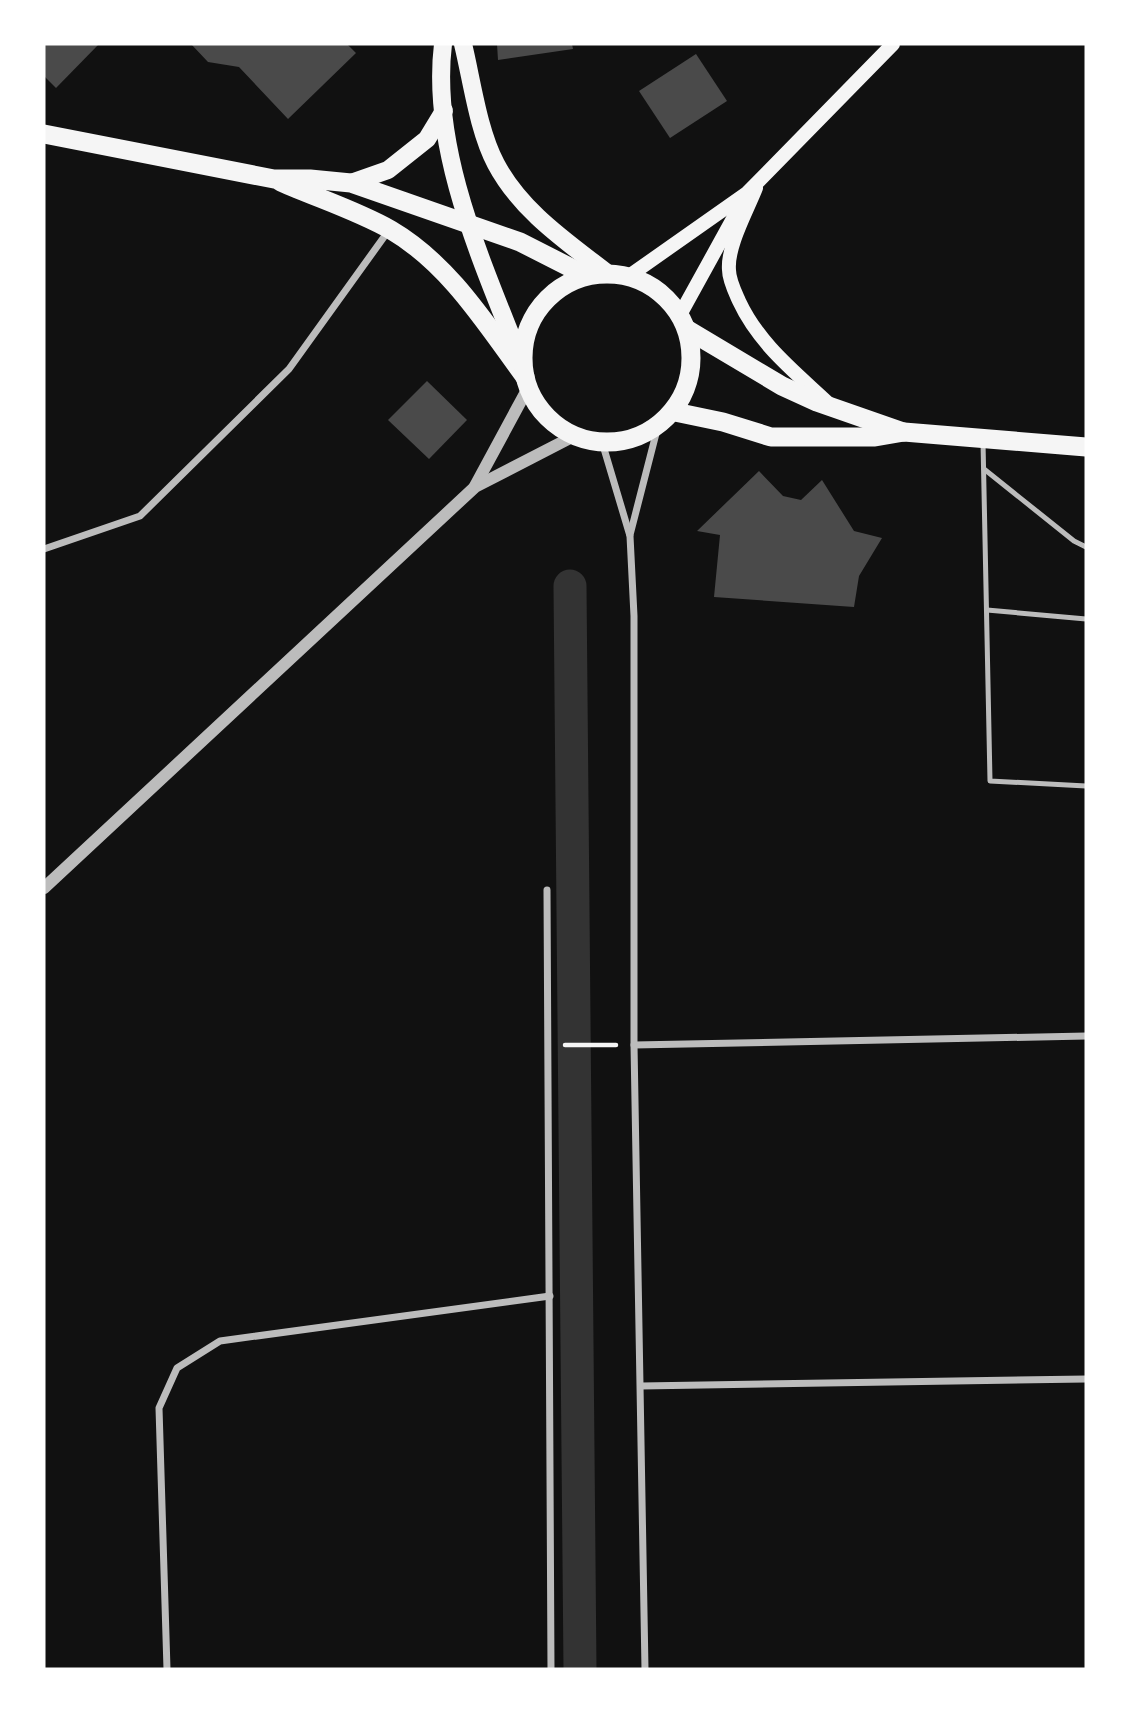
<svg xmlns="http://www.w3.org/2000/svg" width="1130" height="1713" font-family="'PT Sans Narrow',sans-serif">
	<style>
		.lines { fill: none; stroke-linecap: round; stroke-linejoin: round }
		.canal { stroke: #333; stroke-width: 33 }
		.building { fill: #4a4a4a }
		.path { stroke: #f5f5f5; stroke-width: 4.5 }
		.service { stroke: #bcbcbc; stroke-width: 5 }
		.minor { stroke: #bcbcbc; stroke-width: 7 }
		.tertiary { stroke: #bcbcbc; stroke-width: 12 }
		.secondary { stroke: #f5f5f5; stroke-width: 14 }
		.primary { stroke: #f5f5f5; stroke-width: 18 }
		.trunk { stroke: #f5f5f5; stroke-width: 19 }
	</style>
	<rect width="100%" height="100%" fill="#111"/>
	<g class="lines">
		<!-- canal -->
		<path class="canal" d="M570,586L580,1669"/>
	</g>
	<!-- building -->
	<g class="building">
		<path d="M44,44H99L56,88L44,76Z"/>
		<path d="M191,44H347L356,53L288,119L239,67L208,62Z"/>
		<path d="M497,44H572L573,49L498,60Z"/>
		<path d="M696,54L727,101L670,138L639,91Z"/>
		<path d="M427,381L467,420L429,459L388,420Z"/>
		<path d="M759,471L783,496L801,500L822,480L854,531L882,538L859,576L854,607L714,597L720,535L697,531Z"/>
	</g>
	<g class="lines">
		<!-- path -->
		<path class="path" d="M565,1045H616"/>
		<!-- service -->
		<g class="service">
			<path d="M983,442L990,781L1086,786"/>
			<path d="M984,469L1074,541L1086,547"/>
			<path d="M987,610L1086,619"/>
		</g>
		<!-- minor -->
		<g class="minor">
			<path d="M602,442L630,536L634,616V1045L645,1669"/>
			<path d="M630,535L658,426"/>
			<path d="M44,549L140,516L289,369L389,230"/>
			<path d="M547,890L551,1669"/>
			<path d="M634,1045L1086,1036"/>
			<path d="M641,1386L1086,1379"/>
			<path d="M167,1669L159,1408L177,1368L220,1341L550,1296"/>
		</g>
		<!-- tertiary -->
		<g class="tertiary">
			<path d="M475,486L528,388"/>
			<path d="M44,888L475,487L574,436"/>
		</g>
		<!-- secondary -->
		<g class="secondary">
			<path d="M756,188C747,211 727,246 729,270C729,280 735,292 739,301C759,344 794,371 828,403"/>
			<path d="M629,276L747,193L893,44"/>
			<path d="M681,313L740,206"/>
		</g>
		<!-- primary -->
		<g class="primary">
			<path d="M443,44C430,152 485,268 523,366"/>
			<path d="M463,44C472,81 478,130 496,164C521,211 566,241 607,273"/>
			<path d="M351,183L388,170L427,139L444,111"/>
		</g>
		<!-- trunk -->
		<g class="trunk">
			<path d="M44,134L274,179H310L351,183L520,242L585,275"/>
			<path d="M281,182C317,198 358,211 391,230C449,264 486,324 525,377"/>
			<circle cx="607" cy="358" r="84"/>
			<path d="M688,330L782,386L817,402L903,432"/>
			<path d="M675,412L723,422L771,437H875L904,432L1086,447"/>
		</g>
	</g>
	<!-- border -->
	<rect width="1130" height="1713" fill="none" stroke="#ffffff" stroke-width="91"/>
</svg>
